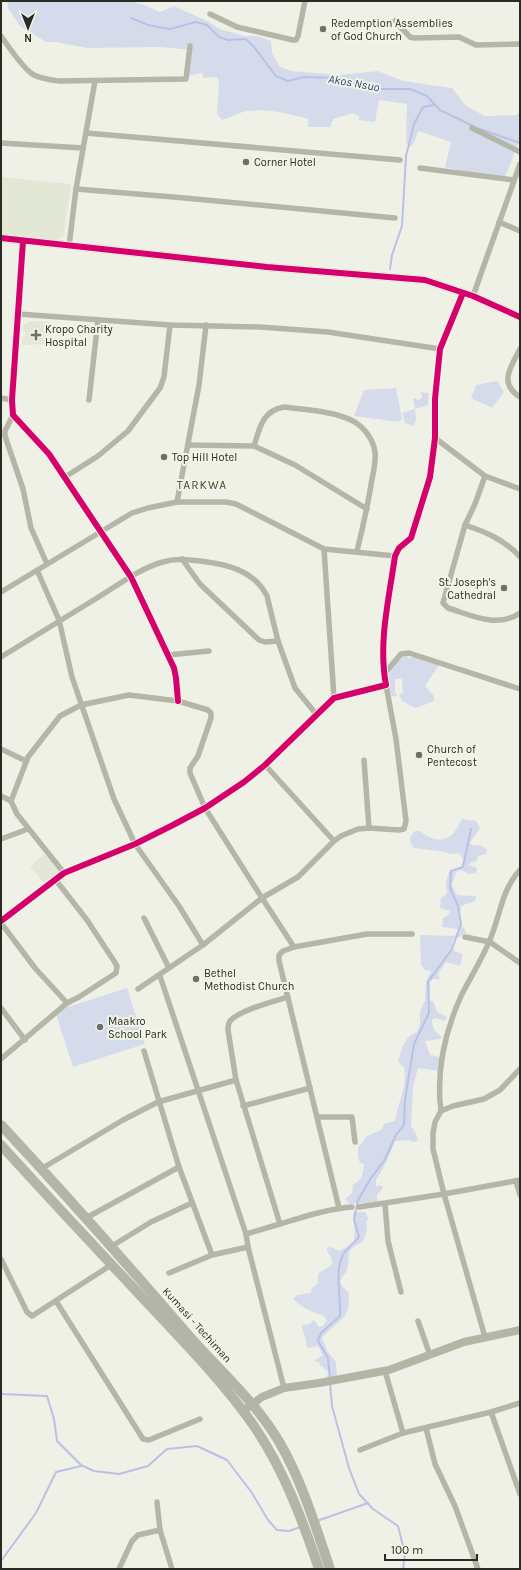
<svg xmlns="http://www.w3.org/2000/svg" width="521" height="1570" font-family="Karla,sans-serif">
	<style>
		.built { fill: #e3e7d6 }
		.green { fill: #d6dbec }
		.lines { fill: none; stroke-linecap: round; stroke-linejoin: round }
		.stream { stroke: #bac1e6; stroke-width: 2 }
		.street { stroke: #b4b6a8; stroke-width: 5.5 }
		.secondary { stroke: #b3b5a5; stroke-width: 8 }
		.highway { stroke: #b3b5a6; stroke-width: 10 }
		.cycleway-casing { stroke: #f1f5e3; stroke-width: 8 }
		.cycleway { stroke: #d6006c; stroke-width: 6 }
		.poi-dot { fill: #6f7069; stroke: #f1f5e3; stroke-width: 1.5 }
		.labels { text-anchor: middle; dominant-baseline: central; stroke-width: 4; stroke-linejoin: round; paint-order: stroke }
		.poi-label { font-size: 11px; fill: #2a2b25; stroke: #f1f5e3; text-anchor: start }
		.street-label { font-size: 11px; fill: #2a2b25; stroke: #f1f5e3 }
		.water-label { font-size: 12px; font-style: italic; fill: #3b4083; stroke: #f1f5e3 }
		.neighbourhood-label { font-size: 12px; letter-spacing: 1px; fill: #46493b; stroke: #f1f5e3 }
	</style>
	<rect width="100%" height="100%" fill="#eff1e7"/>
	<!-- built -->
	<g class="built">
		<path d="M1,177L71,184L64,235L58,240L1,233Z"/>
		<path d="M32,321L49,322L47,344L22,345V337H25V332H22L23,325Z"/>
		<path d="M44,854L59,871L44,883L30,867Z"/>
	</g>
	<!-- green -->
	<g class="green">
		<path d="M7,1H131L144,5L160,12L174,6L209,22L220,29L244,36H258L271,41L272,53L280,67L292,71L339,75L378,71L403,81L452,88L466,106L485,116L516,115L520,112V140L505,177L472,173L445,167L451,142L418,131L415,141L410,147L406,142L407,104L379,100L375,122L359,120V116L353,113L333,119L330,127H308V119C291,114 261,107 243,112C236,114 229,118 222,120L217,114L219,83L217,77L204,78L202,73L188,76L192,50L161,47L87,48L56,42H46L20,26L8,8Z"/>
		<path d="M497,381L504,392L492,408L471,398L476,385Z"/>
		<path d="M396,388L402,419L399,422L354,416L364,390Z"/>
		<path d="M420,392L429,393L428,405L415,409L413,399L415,398L418,400L421,399L422,396Z"/>
		<path d="M415,409L416,420L414,426L405,423L402,413Z"/>
		<path d="M406,656L410,658L417,656L439,665L425,686L434,696V701L424,705L415,708L402,701L399,695L403,693L402,679H395V693L397,695L395,697L391,695C387,674 387,673 402,657Z"/>
		<path d="M462,819L476,821L480,828L470,843L472,845L482,846L487,850L486,854L478,856L477,861L471,863L468,865L477,868L476,873L469,874L461,870L456,872L452,885L457,895L476,896L475,901L461,906L459,923L464,928L466,933L452,941L454,951L463,954L460,966L446,962L438,974L440,979H433L430,982V1001H433L437,1012L447,1017L445,1021L435,1018L432,1020C432,1028 435,1032 442,1037L440,1039L425,1041L430,1055L440,1057L439,1071L418,1068L413,1087L411,1126L415,1132L418,1139L417,1141L412,1142L409,1140L395,1141L387,1161L376,1180V1186L381,1185L383,1188L377,1195V1203L350,1204L345,1199L352,1193L353,1184C363,1180 363,1174 364,1164L360,1163L358,1157V1148L363,1141L367,1136L381,1130L384,1124L395,1121C398,1101 408,1087 404,1067L398,1062C402,1048 403,1038 417,1032L420,1023V1012L425,1000L426,982L431,971L425,970L421,965L420,935L455,936L458,929L442,927L443,918L448,915L450,911L440,908L441,898L447,894L446,881L449,872L461,866L463,861L461,855L458,853L451,854L440,851L414,848C408,841 409,837 415,831H420C428,838 440,843 450,836C455,833 459,824 462,819Z"/>
		<path d="M127,988L145,1044L73,1067L55,1011Z"/>
		<path d="M353,1212H365L369,1220L366,1221L367,1230L363,1242C342,1252 352,1252 347,1270C346,1273 342,1277 340,1281L342,1286L349,1293L348,1310L344,1317L322,1337L327,1351L336,1362L337,1376L327,1378L328,1371L324,1369L323,1366H320L319,1362H316L315,1360L323,1355L318,1346L308,1348L306,1345V1340L302,1327V1325L309,1324L314,1320L319,1327L323,1326L327,1321L323,1315C313,1314 300,1306 293,1299L297,1295L311,1293L312,1288L318,1283V1274C323,1269 330,1269 333,1262L327,1250V1248L331,1247L339,1251C343,1249 350,1246 353,1242C357,1236 353,1220 353,1212Z"/>
	</g>
	<g class="lines">
		<!-- stream -->
		<g class="stream">
			<path d="M131,18L148,25L170,29L196,22L207,25L219,37L228,40L246,39L254,47L276,76L288,81L304,77L336,78L377,89H410L427,96L440,110L473,126"/>
			<path d="M477,128L520,143"/>
			<path d="M390,269L392,255L402,226L406,156L414,124L423,107L434,105"/>
			<path d="M330,1379L328,1358L318,1341L321,1333L340,1316C341,1297 334,1269 344,1253C348,1248 355,1242 359,1237L354,1220L358,1200L371,1178L384,1161L396,1135L404,1125L405,1100L414,1044L429,1013L428,982L452,949L461,924L458,906L450,888L451,871L463,867L471,829"/>
			<path d="M330,1383L332,1406L349,1468L359,1494L373,1509L398,1526L405,1554L403,1569"/>
			<path d="M1,1394L47,1396L54,1419L57,1441L81,1465L94,1471L119,1474L148,1466L167,1449L197,1446L227,1460L252,1493L268,1520L277,1530L289,1531L300,1527"/>
			<path d="M317,1521L368,1503"/>
			<path d="M1,1561L36,1513L56,1472L81,1466"/>
		</g>
		<!-- street -->
		<g class="street">
			<path d="M210,14L237,27L293,40H296L298,36L305,1"/>
			<path d="M395,21L410,37L414,38L459,37L476,45L520,44"/>
			<path d="M1,36C8,46 24,70 34,75C42,79 51,80 59,81L186,79L190,46"/>
			<path d="M472,128L520,152"/>
			<path d="M86,133L400,160"/>
			<path d="M1,143L83,148"/>
			<path d="M420,168L514,180"/>
			<path d="M76,189L185,198L395,218"/>
			<path d="M499,222L520,231"/>
			<path d="M23,241L12,400L13,415L49,454L131,577L174,668L176,678L178,701"/>
			<path d="M69,246L76,189L95,81"/>
			<path d="M473,296L520,164"/>
			<path d="M18,314L170,325L260,327L328,332L440,349"/>
			<path d="M520,349C511,367 498,383 520,397"/>
			<path d="M1,398L12,400"/>
			<path d="M89,400L98,320"/>
			<path d="M13,415L5,431V436L23,489L31,528L47,564"/>
			<path d="M435,438L485,476L475,504L465,525L443,603L448,608C471,615 497,629 520,613"/>
			<path d="M188,445L254,446L295,465L367,509"/>
			<path d="M254,446C260,427 262,411 284,407C305,410 334,411 353,421C364,427 373,439 375,452C376,461 374,470 372,479C368,504 363,527 357,551"/>
			<path d="M485,476L520,489"/>
			<path d="M65,477L98,456L128,431L160,388L164,377L170,325"/>
			<path d="M177,502L199,385L206,325"/>
			<path d="M465,525C486,532 505,540 520,557"/>
			<path d="M324,549L334,698"/>
			<path d="M182,559L200,584L259,640L265,642L278,641"/>
			<path d="M37,570L59,620L72,677L114,799L135,844L179,906L203,945"/>
			<path d="M1,592L132,513L148,508L177,502H226L236,504L324,549L395,556"/>
			<path d="M168,655L209,651"/>
			<path d="M1,657C33,637 65,618 97,598C117,586 140,568 163,562C176,558 188,560 200,561C226,564 254,570 267,596L278,641L295,688L316,714"/>
			<path d="M384,674L401,654L409,653L520,689"/>
			<path d="M1,749L26,761"/>
			<path d="M364,760L369,828"/>
			<path d="M265,765L334,841"/>
			<path d="M1,796L11,801L17,814L64,873"/>
			<path d="M11,801L28,757L60,716L81,705L129,695L178,701L208,710L211,713V718L198,756L190,768V773L205,808L262,898L294,947"/>
			<path d="M1,839L28,829"/>
			<path d="M144,918L169,968"/>
			<path d="M1,921L64,873L135,844L173,825L205,808L244,782L265,765L334,698L386,685C378,642 389,599 395,556L399,548L411,538L430,477L435,438V399L440,349L463,293"/>
			<path d="M1,923L35,968L67,1003L79,997L116,973L117,966L114,961L87,920L55,879"/>
			<path d="M465,937L490,942L520,963"/>
			<path d="M160,976L246,1234L248,1247L284,1388"/>
			<path d="M138,989L203,945L262,898L298,877L334,841L341,836L358,829L369,828L399,830L404,829L406,821L396,739L386,685"/>
			<path d="M1,1008L25,1040"/>
			<path d="M144,1051L179,1167L212,1255"/>
			<path d="M1,1059L67,1003"/>
			<path d="M236,1080L228,1030C228,1026 228,1024 230,1021C239,1010 275,1001 288,997"/>
			<path d="M243,1106L310,1088"/>
			<path d="M441,1111C436,1073 445,1032 461,996C470,978 481,961 489,942C500,918 501,890 520,870"/>
			<path d="M318,1117H352L355,1142"/>
			<path d="M41,1169L123,1120L158,1102L236,1080L280,1224L246,1234"/>
			<path d="M516,1181L520,1195"/>
			<path d="M385,1204L388,1241L401,1292"/>
			<path d="M359,1207L444,1194L520,1180"/>
			<path d="M339,1208L279,961V955L283,951L294,947L367,934H412"/>
			<path d="M86,1218L179,1167"/>
			<path d="M280,1224C303,1217 327,1209 352,1207"/>
			<path d="M112,1246L151,1222L192,1203"/>
			<path d="M1,1259L27,1312L32,1316L111,1265"/>
			<path d="M169,1273L212,1255L248,1247"/>
			<path d="M56,1301L143,1439L149,1440L200,1419"/>
			<path d="M418,1321L430,1355"/>
			<path d="M485,1337L444,1194L433,1149V1133L435,1122L441,1111L453,1106L484,1099L500,1090L520,1069"/>
			<path d="M385,1371L403,1433"/>
			<path d="M491,1412L520,1494"/>
			<path d="M426,1428L435,1464L455,1506L478,1569"/>
			<path d="M360,1450L403,1433L491,1412L520,1403"/>
			<path d="M157,1502L160,1530L172,1569"/>
			<path d="M119,1569L132,1541L138,1535L160,1530"/>
		</g>
		<!-- secondary -->
		<g class="secondary">
			<path d="M1,238L267,267L425,280L473,296L520,317"/>
			<path d="M243,1411L262,1397L284,1388L319,1383L389,1370L464,1342L520,1330"/>
		</g>
		<!-- highway -->
		<g class="highway">
			<path d="M1,1125C66,1195 128,1265 190,1337C221,1372 258,1404 281,1445C303,1484 316,1528 330,1569"/>
			<path d="M1,1145C47,1196 94,1246 141,1296C180,1338 221,1379 254,1426C284,1470 302,1519 319,1569"/>
		</g>
		<defs>
			<g id="cycleway">
				<path d="M1,238L267,267L425,280L473,296L520,317"/>
				<path d="M23,241L12,400L13,415L49,454L131,577L174,668L176,678L178,701"/>
				<path d="M1,921L64,873L135,844L173,825L205,808L244,782L265,765L334,698L386,685C378,642 389,599 395,556L399,548L411,538L430,477L435,438V399L440,349L463,293"/>
			</g>
		</defs>
		<!-- cycleway casing -->
		<use href="#cycleway" class="cycleway-casing"/>
		<!-- cycleway -->
		<use href="#cycleway" class="cycleway"/>
	</g>
	<!-- markers -->
	<g class="poi-dot">
		<circle cx="323" cy="29" r="4"/>
		<circle cx="246" cy="162" r="4"/>
		<path d="M34 329h4v4h4v4h-4v4h-4v-4h-4v-4h4z"/>
		<circle cx="164" cy="457" r="4"/>
		<circle cx="504" cy="588" r="4"/>
		<circle cx="419" cy="755" r="4"/>
		<circle cx="196" cy="979" r="4"/>
		<circle cx="100" cy="1027" r="4"/>
	</g>
	<g class="labels">
		<!-- poi labels -->
		<g class="poi-label">
			<text x="331" y="23">Redemption Assemblies<tspan x="331" dy="13">of God Church</tspan></text>
			<text x="254" y="162">Corner Hotel</text>
			<text x="45" y="329">Kropo Charity<tspan x="45" dy="13">Hospital</tspan></text>
			<text x="172" y="457">Top Hill Hotel</text>
			<text x="496" y="582" text-anchor="end">St. Joseph's<tspan x="496" dy="13">Cathedral</tspan></text>
			<text x="427" y="749">Church of<tspan x="427" dy="13">Pentecost</tspan></text>
			<text x="204" y="973">Bethel<tspan x="204" dy="13">Methodist Church</tspan></text>
			<text x="108" y="1021">Maakro<tspan x="108" dy="13">School Park</tspan></text>
		</g>
		<!-- street labels -->
		<g class="street-label">
			<text transform="translate(197 1325) rotate(48)">Kumasi - Techiman</text>
		</g>
		<!-- water labels -->
		<g class="water-label">
			<text transform="translate(354 83) rotate(10)">Akos Nsuo</text>
		</g>
		<!-- neighbourhood labels -->
		<g class="neighbourhood-label">
			<text x="202" y="485">TARKWA</text>
		</g>
	</g>
	<!-- border -->
	<rect width="521" height="1570" fill="none" stroke="#2a2b25" stroke-width="4"/>
	<!-- north arrow -->
	<g transform="translate(28 28) rotate(180)" stroke="#f1f5e3" stroke-width="3" paint-order="stroke">
	<path d="M0-3L7 15L0 10L-7 15Z" fill="#2a2b25"/>
	<text y="-6" font-size="11" font-weight="bold" text-anchor="middle" fill="#2a2b25">N</text>
	</g>
	<!-- scale -->
	<path d="M385 1554v6h92v-6" fill="none" stroke="#2a2b25" stroke-width="2"/>
	<text x="391" y="1554" font-size="12" fill="#2a2b25" stroke="#f1f5e3" stroke-width="3" paint-order="stroke">100 m</text>
</svg>
